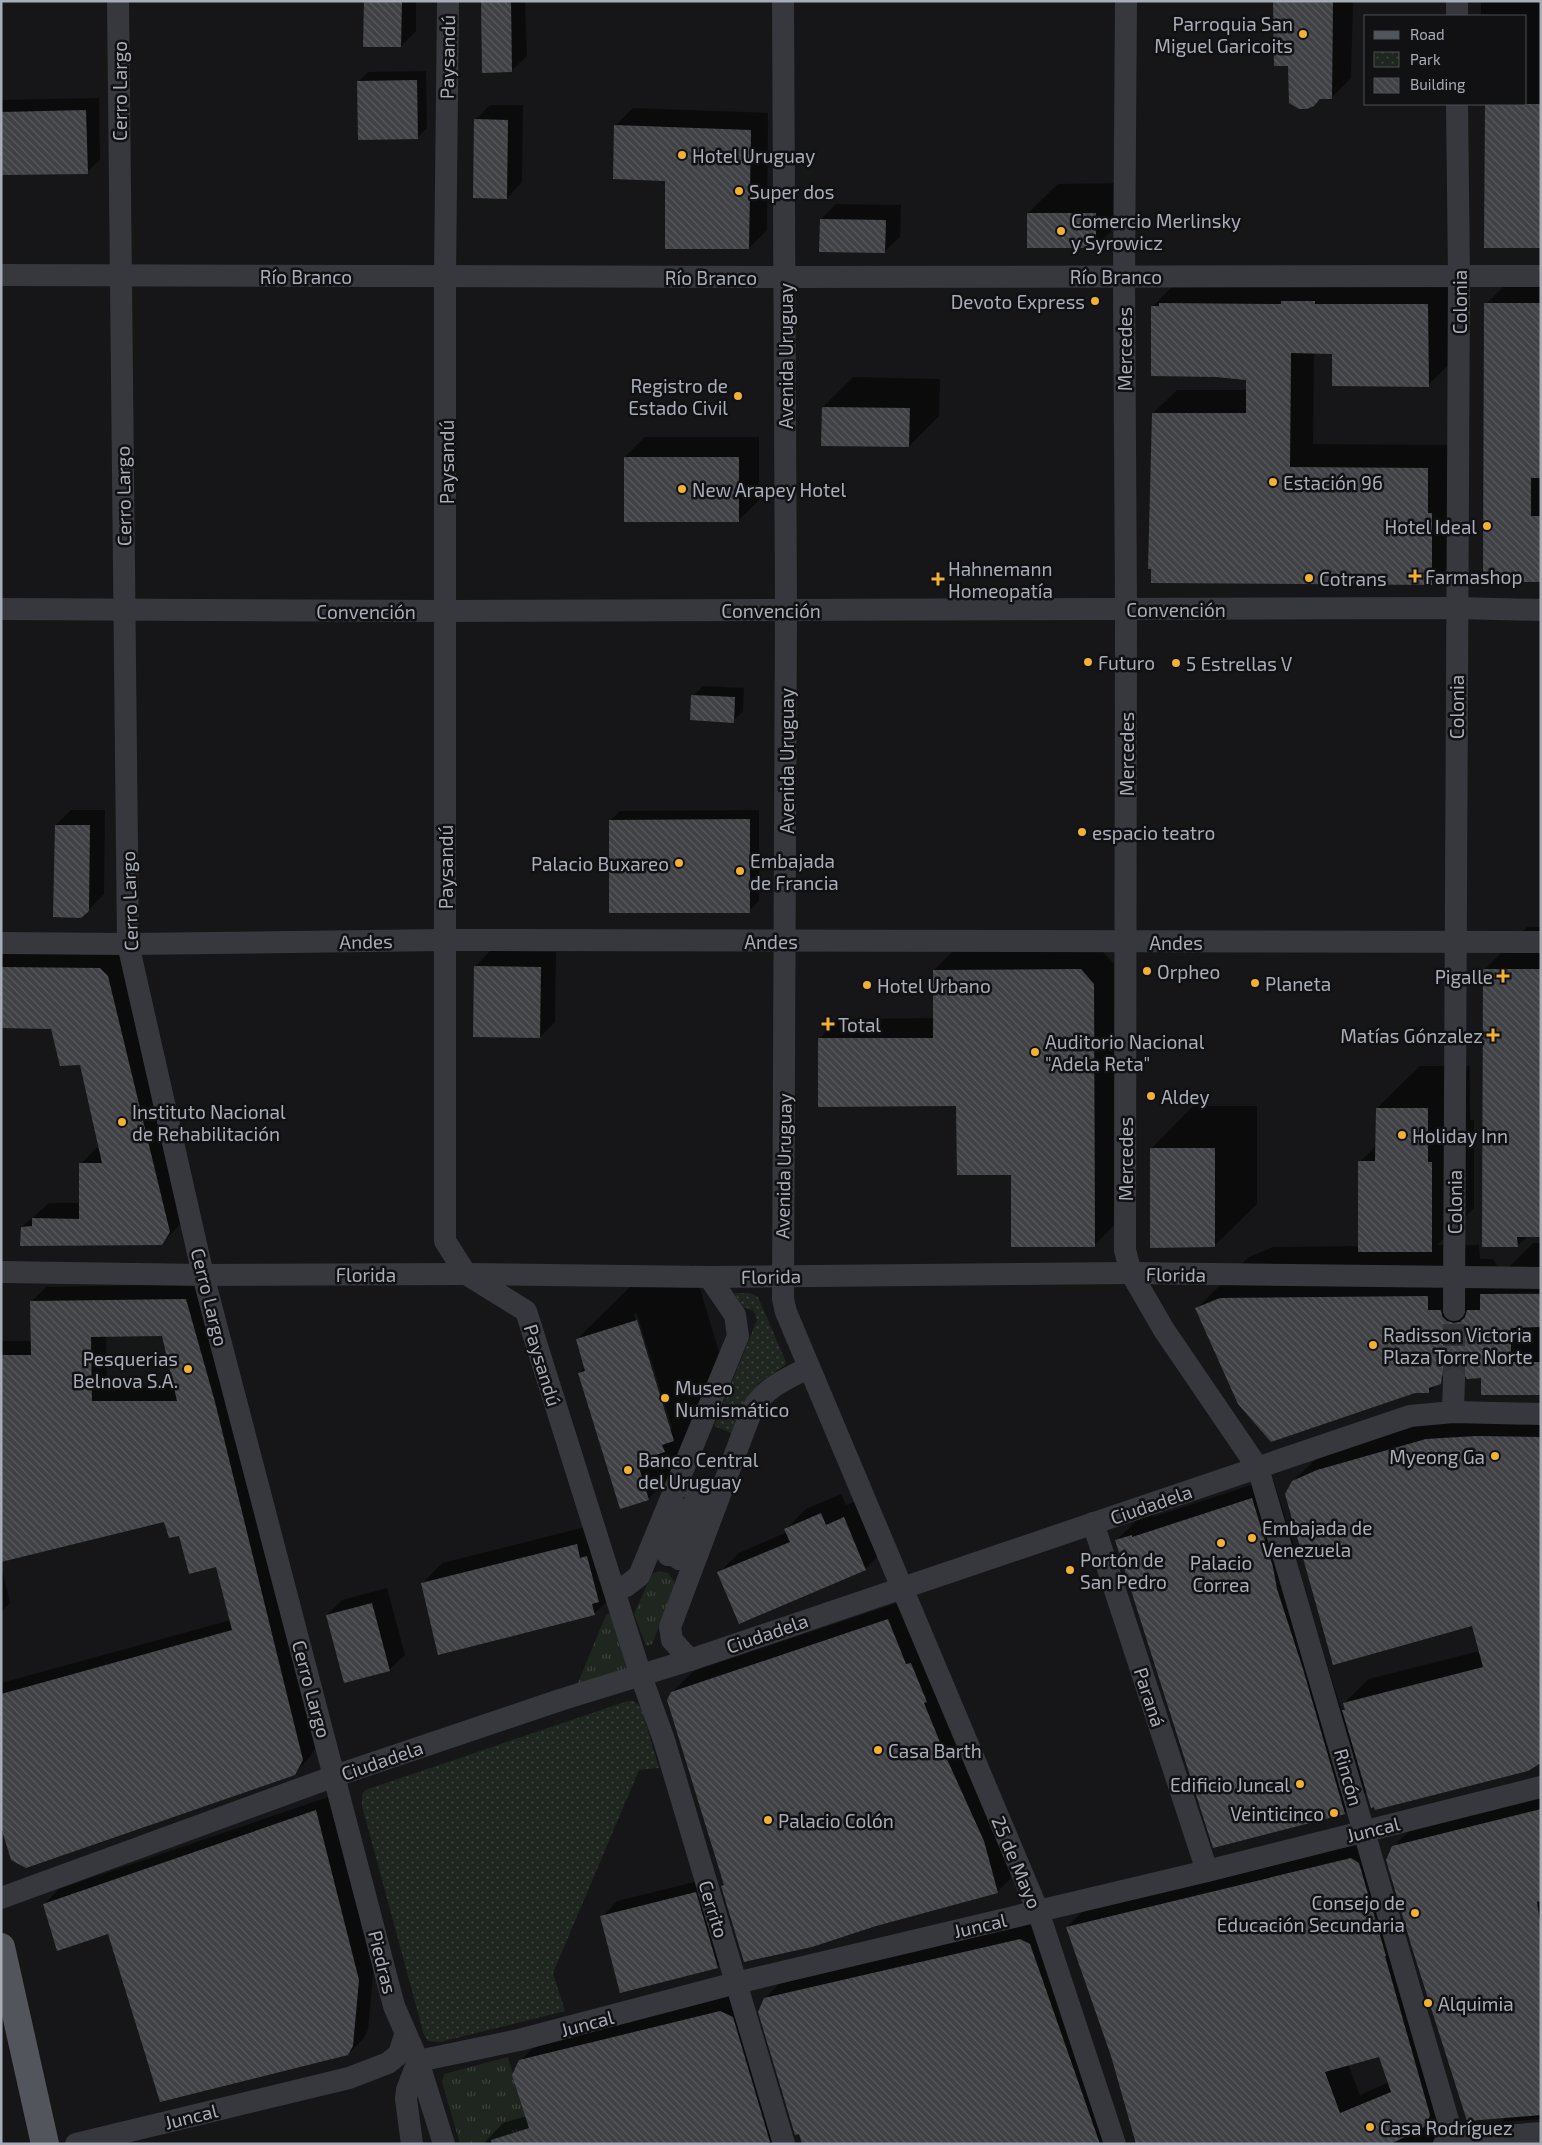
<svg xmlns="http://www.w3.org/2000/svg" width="1542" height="2145" font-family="'Exo 2',sans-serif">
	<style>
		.grass { fill: url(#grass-tufts) }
		.park { fill: url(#park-dots) }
		.shadow { fill: #0007; fill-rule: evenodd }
		.building { fill: url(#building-back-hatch); fill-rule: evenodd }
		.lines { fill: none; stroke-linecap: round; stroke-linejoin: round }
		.minor-tunnel { stroke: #333438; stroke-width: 22; stroke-dasharray: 22 11; stroke-linecap: butt }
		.minor { stroke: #37383d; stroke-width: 22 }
		.major { stroke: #53555c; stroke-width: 28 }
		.poi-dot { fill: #f2b134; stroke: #111113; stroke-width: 2 }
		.labels { text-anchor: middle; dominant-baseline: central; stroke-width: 5; stroke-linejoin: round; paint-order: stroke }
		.poi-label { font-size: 19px; fill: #a8adb8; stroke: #111113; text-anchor: start }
		.street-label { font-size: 19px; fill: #a8adb8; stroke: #111113 }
	</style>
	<defs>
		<pattern id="grass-tufts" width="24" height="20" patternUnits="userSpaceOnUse" patternTransform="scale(1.25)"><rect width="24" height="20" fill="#1e261f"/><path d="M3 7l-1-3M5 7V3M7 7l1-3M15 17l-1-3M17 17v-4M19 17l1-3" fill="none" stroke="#3c433d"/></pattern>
		<pattern id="park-dots" width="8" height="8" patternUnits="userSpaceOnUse" patternTransform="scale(1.25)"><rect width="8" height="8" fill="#1e261f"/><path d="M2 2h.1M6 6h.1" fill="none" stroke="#3c433d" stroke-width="1.8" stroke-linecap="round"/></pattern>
		<pattern id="building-back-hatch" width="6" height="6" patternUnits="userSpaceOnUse" patternTransform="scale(1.25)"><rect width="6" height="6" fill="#404145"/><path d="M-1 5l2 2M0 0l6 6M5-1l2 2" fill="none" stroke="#595a5e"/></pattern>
	</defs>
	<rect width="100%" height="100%" fill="#161618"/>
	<!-- grass -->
	<g class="grass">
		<path d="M659,1571L668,1573L674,1581L675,1587L652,1644L646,1646L634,1614L652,1574Z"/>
		<path d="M612,1612L628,1665L626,1669L577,1685L606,1615Z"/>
		<path d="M508,2057L529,2128L482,2144H460L442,2082L444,2074Z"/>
	</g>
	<!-- park -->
	<g class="park">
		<path d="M734,1293H750L758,1297L786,1362L785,1365L758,1384L736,1435L714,1426L757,1320L754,1311L743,1307Z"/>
		<path d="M628,1701H633L641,1707L659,1768L639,1770L553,1973L565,2011L440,2042L428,2041L424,2035L362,1806V1795L365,1790Z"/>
	</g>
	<!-- shadow -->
	<g class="shadow">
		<path d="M365,1H416V31L401,46Z"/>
		<path d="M482,1H525L527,56L511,71Z"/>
		<path d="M1274,1H1353L1351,78L1331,98L1289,65Z"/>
		<path d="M1481,1H1541V246L1486,247V104H1526V16H1481Z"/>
		<path d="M426,71L427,128L417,138L358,82L368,72Z"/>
		<path d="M99,98L100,160L87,172L1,174V100Z"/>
		<path d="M490,105H523L522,182L507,198L475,120Z"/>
		<path d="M633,108L768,113L767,230L749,248L666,180L615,126Z"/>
		<path d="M1125,183V217L1095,247L1028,213L1058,184Z"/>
		<path d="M836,204L901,205L900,237L884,252L821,219Z"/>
		<path d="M1518,272H1541V581L1486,304Z"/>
		<path d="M1451,281L1452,362L1428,385L1334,352H1314L1313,444L1451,445L1455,560L1431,584L1153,413L1177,390H1247V378L1152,307L1176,283Z"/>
		<path d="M853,377L940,379L939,416L909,446L823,407Z"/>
		<path d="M645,437H759V500L739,520L625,457Z"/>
		<path d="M703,686L744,688L743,711L733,721L693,696Z"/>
		<path d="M71,810H105L104,894L88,910L56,825Z"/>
		<path d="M759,810V901L749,911L610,821L620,811Z"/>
		<path d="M1527,927H1541V1236H1528L1517,1246L1484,970Z"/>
		<path d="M954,950H1101L1114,964V1225L1094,1246L1012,1174L958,1105L819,1039L839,1019L934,1018V970Z"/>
		<path d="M490,951L556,952L555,1022L540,1037L475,967Z"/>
		<path d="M1,952L116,953L124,960L185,1216L177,1228L161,1244L22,1227L49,1203H80L81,1164L96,1148H100L81,1064L52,1027L1,1026Z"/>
		<path d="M1420,1066H1470V1120H1474V1208L1437,1245H1479L1480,1259H1493L1499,1269L1505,1271L1533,1243H1541V1293H1496L1493,1295H1541V1394L1482,1377L1458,1366L1428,1392L1197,1308L1249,1257L1273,1247L1360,1246V1162L1377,1145V1108Z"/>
		<path d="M1193,1106H1257V1204L1214,1246L1151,1149Z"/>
		<path d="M693,1265L729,1385L704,1443L648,1499L579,1373L585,1367L577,1339L633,1284ZM634,1314H637L672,1428L670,1430Z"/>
		<path d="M201,1284L318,1744L309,1758L294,1774L1,1823V1683L231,1620L217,1566L165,1521L1,1561V1341H32L31,1302L46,1287ZM163,1335L175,1386H107L106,1336Z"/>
		<path d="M1541,1413V1761L1367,1791L1345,1813L1116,1541L1137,1520L1152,1515L1153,1517L1273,1478L1294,1546L1297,1567L1342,1712L1346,1708L1344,1703L1369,1679L1480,1651L1473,1624L1293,1481L1318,1457L1451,1415Z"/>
		<path d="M841,1494L846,1505L864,1498L886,1549L865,1569L719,1573L739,1553L787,1532L786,1529L806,1509Z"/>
		<path d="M597,1524L615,1594L594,1614L422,1584L442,1563Z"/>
		<path d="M1,1565L10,1603L1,1612Z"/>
		<path d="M387,1588L405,1655L389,1670L327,1615L342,1600Z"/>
		<path d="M909,1599L1018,1871L997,1892L722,1886L725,1883L672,1692L694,1671Z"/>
		<path d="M1541,1795V2119L1502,2122L1505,2117L1393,1847L1413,1827Z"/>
		<path d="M331,1796L374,1964L368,2030L363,2039L348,2054L108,1932L44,1904L59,1889Z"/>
		<path d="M1370,1840L1464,2144H1138L1112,2056L1067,1927L1086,1908ZM1380,2056L1389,2082L1360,2095L1348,2064Z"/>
		<path d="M711,1878L733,1952L717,1967L602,1917L617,1901Z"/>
		<path d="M1040,1920L1049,1925L1127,2144H804L765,1998L785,1978Z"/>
		<path d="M741,1992L794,2144H483L503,2123L527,2116L520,2061L540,2041Z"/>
	</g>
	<!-- building -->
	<g class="building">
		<path d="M364,1H402L401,47H363Z"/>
		<path d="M481,1H511L512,72L482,73Z"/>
		<path d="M1273,1H1333L1332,99H1320L1314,106L1307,109H1299L1289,103L1288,66H1274Z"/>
		<path d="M417,80L418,139L358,140L357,81Z"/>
		<path d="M1485,104H1541V248H1484Z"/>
		<path d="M86,110L88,174L1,175V112Z"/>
		<path d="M474,119L508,120L507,199L473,198Z"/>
		<path d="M614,125L751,130L749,249H665V181L613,179Z"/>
		<rect x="1027" y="213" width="69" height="35"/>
		<path d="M820,219L886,220L885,253L819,252Z"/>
		<path d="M1281,301H1315V304H1428L1429,387L1332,386V354L1291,353L1290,467L1428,468V513H1432V585L1151,583V569H1148L1152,413H1246V380L1216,377L1151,376V306H1159V303L1281,304Z"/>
		<path d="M1484,303H1541V478H1531V516H1541V582H1483Z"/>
		<path d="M822,407L910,408L909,447L821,446Z"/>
		<rect x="624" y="457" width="115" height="65"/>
		<path d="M691,695L735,697L734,723L690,720Z"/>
		<path d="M750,819V913H609V820Z"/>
		<path d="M55,825H90L89,911L81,918L53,917Z"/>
		<path d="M474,966L541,967L540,1038L473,1037Z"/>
		<path d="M1,967L100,968L108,976L170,1232L162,1245L20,1246L21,1227L32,1226V1218L79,1219V1163H102L80,1065L60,1066L51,1029L1,1028Z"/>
		<path d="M1081,969L1094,984L1095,1247H1011V1175H957L956,1106L818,1107V1038H933V970Z"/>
		<path d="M1483,969H1541V1237H1517L1518,1247H1482Z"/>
		<path d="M1376,1108H1428V1162H1432V1252H1358V1161H1375Z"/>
		<path d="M1150,1148H1215V1247L1150,1248Z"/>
		<path d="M1480,1294H1541V1327L1511,1328V1362H1541V1395H1481V1378L1467,1379L1461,1368L1454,1366L1448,1367L1443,1372L1441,1384L1429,1388V1393H1415L1271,1442L1238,1404L1195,1308L1220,1298L1428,1296V1310H1441L1442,1316L1447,1321L1454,1323L1460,1322L1465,1317L1467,1310H1480Z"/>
		<path d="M186,1299L215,1402L303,1760L295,1775L26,1868L11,1860L1,1827V1694L232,1630L216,1567L189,1574L179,1536L169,1538L164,1522L1,1562V1355H31L30,1301ZM162,1336L177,1401H92L91,1337Z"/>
		<path d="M637,1320L674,1441L662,1445L665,1452L637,1461L649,1500L620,1509L578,1373L585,1371L576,1339Z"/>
		<path d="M1476,1436L1541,1437V1763L1528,1771L1375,1810L1374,1807L1371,1808L1342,1710H1345L1343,1703L1483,1667L1472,1626L1333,1665L1285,1494L1292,1481L1317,1470L1426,1439Z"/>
		<path d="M1252,1498L1273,1567L1277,1589L1303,1669L1345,1814L1213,1848L1115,1540L1132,1535V1537Z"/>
		<path d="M821,1513L826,1525L844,1517L866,1570L739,1624L717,1572L790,1542L784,1529Z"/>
		<path d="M577,1544L580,1558L587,1556L599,1602L592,1604L595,1615L438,1655L421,1583Z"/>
		<path d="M372,1603L390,1671L344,1683L326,1615Z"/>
		<path d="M888,1619L906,1664L911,1663L927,1702L924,1703L946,1757L984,1841L998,1893L876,1926L812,1947L744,1962L721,1886L724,1885L667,1700L671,1692Z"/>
		<path d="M1541,1809V1901L1537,1902L1541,1928V2115L1467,2121L1412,1948L1386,1860L1392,1846Z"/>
		<path d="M316,1810L359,1980L353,2046L348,2055L160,2102L108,1934L57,1951L43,1904Z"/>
		<path d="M1351,1858L1359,1863L1386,1956H1385L1430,2115L1427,2125L1418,2131L1390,2144H1136L1111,2056L1066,1927ZM1379,2057L1391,2092L1340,2113L1325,2072Z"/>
		<path d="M696,1892L718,1968L620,1993L600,1916Z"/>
		<path d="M1020,1939L1030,1944L1100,2144H802L799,2134L795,2135L758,2012L764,1998Z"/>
		<path d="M720,2011L733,2017L770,2142L763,2144H492L491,2140L529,2128L512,2075L519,2060Z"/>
	</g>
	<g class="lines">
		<!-- minor-tunnel -->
		<path class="minor-tunnel" d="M1454,1379V1310"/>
		<!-- minor -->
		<g class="minor">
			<path d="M118,1L128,944L203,1275L394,2006L418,2061L444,2144"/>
			<path d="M448,1L445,276V1241L466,1274L526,1311L641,1676L664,1740L784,2144"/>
			<path d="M783,1L786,610L783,1299L786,1312L1038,1911L1115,2144"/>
			<path d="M1126,1L1124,276L1126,609L1125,1250L1131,1273L1164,1330L1258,1468L1455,2144"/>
			<path d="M1457,1V16"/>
			<path d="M1,275L785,277L1541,276"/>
			<path d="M1,609L446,611L1456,608L1541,610"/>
			<path d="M1,943L128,944L444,940L1541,942"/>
			<path d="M1,1272L203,1275L466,1274L709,1277L1131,1273L1541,1278"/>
			<path d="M1454,1310L1459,276L1457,104"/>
			<path d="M1453,1412L1454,1379"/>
			<path d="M677,1483L718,1499"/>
			<path d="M1093,1523L1207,1871"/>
			<path d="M668,1555L687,1509L694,1507L698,1512L679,1559"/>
			<path d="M614,1589L626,1586L639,1576L738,1336L735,1315L709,1277"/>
			<path d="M690,1660L672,1640L670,1627L751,1412C764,1387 786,1380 809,1367"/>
			<path d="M1,1898L335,1776L560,1700L690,1660L1410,1416L1453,1412L1541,1414"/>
			<path d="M418,2061L519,2040L736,1983L1207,1871L1541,1787"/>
			<path d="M76,2144L349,2078L388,2063L399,2054L405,2035"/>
			<path d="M412,2144L406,2099L407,2090L418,2061"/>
			<path d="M1444,2144L1454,2140L1541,2133"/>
		</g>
		<!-- major -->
		<path class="major" d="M1,1947L45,2144"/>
	</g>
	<!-- markers -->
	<g class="poi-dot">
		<circle cx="1303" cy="34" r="5"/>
		<circle cx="682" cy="155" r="5"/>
		<circle cx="739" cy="191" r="5"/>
		<circle cx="1061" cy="231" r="5"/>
		<circle cx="1095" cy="301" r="5"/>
		<circle cx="738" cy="396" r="5"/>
		<circle cx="1273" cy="482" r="5"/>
		<circle cx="682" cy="489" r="5"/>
		<circle cx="1487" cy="526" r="5"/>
		<path d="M1412.5 568.5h5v5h5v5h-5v5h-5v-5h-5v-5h5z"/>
		<circle cx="1309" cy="578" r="5"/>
		<path d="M935.5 571.5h5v5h5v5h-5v5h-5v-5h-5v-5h5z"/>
		<circle cx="1088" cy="662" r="5"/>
		<circle cx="1176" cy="663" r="5"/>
		<circle cx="1082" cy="832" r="5"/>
		<circle cx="679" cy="863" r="5"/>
		<circle cx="740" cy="871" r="5"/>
		<circle cx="1147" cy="971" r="5"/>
		<path d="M1500.5 968.5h5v5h5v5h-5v5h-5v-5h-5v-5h5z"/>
		<circle cx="1255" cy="983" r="5"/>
		<circle cx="867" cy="985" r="5"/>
		<path d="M825.5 1016.5h5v5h5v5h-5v5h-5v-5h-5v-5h5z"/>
		<path d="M1490.5 1027.5h5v5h5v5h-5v5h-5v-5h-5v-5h5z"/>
		<circle cx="1035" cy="1052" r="5"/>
		<circle cx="1151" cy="1096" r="5"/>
		<circle cx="122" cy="1122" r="5"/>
		<circle cx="1402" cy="1135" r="5"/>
		<circle cx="1373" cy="1345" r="5"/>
		<circle cx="188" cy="1369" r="5"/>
		<circle cx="665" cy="1398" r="5"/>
		<circle cx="1495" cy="1456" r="5"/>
		<circle cx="628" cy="1470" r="5"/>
		<circle cx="1252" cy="1538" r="5"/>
		<circle cx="1221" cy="1543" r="5"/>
		<circle cx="1070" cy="1570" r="5"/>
		<circle cx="878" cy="1750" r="5"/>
		<circle cx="1300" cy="1784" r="5"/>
		<circle cx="1334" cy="1813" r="5"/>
		<circle cx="768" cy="1820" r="5"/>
		<circle cx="1415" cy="1913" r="5"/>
		<circle cx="1428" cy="2003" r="5"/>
		<circle cx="1370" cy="2127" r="5"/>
	</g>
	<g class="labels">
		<!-- poi labels -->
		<g class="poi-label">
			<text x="1293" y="23" text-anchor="end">Parroquia San<tspan x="1293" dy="22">Miguel Garicoits</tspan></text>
			<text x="692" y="155">Hotel Uruguay</text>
			<text x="749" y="191">Super dos</text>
			<text x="1071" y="220">Comercio Merlinsky<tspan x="1071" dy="22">y Syrowicz</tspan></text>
			<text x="1085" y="301" text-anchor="end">Devoto Express</text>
			<text x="728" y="385" text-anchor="end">Registro de<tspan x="728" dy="22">Estado Civil</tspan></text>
			<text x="1283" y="482">Estación 96</text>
			<text x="692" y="489">New Arapey Hotel</text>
			<text x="1477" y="526" text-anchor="end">Hotel Ideal</text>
			<text x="948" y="568">Hahnemann<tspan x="948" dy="22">Homeopatía</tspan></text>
			<text x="1425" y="576">Farmashop</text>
			<text x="1319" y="578">Cotrans</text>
			<text x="1098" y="662">Futuro</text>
			<text x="1186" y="663">5 Estrellas V</text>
			<text x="1092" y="832">espacio teatro</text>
			<text x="750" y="860">Embajada<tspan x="750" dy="22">de Francia</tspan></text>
			<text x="669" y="863" text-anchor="end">Palacio Buxareo</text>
			<text x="1157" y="971">Orpheo</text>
			<text x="1493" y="976" text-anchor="end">Pigalle</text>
			<text x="1265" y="983">Planeta</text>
			<text x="877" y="985">Hotel Urbano</text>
			<text x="838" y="1024">Total</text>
			<text x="1483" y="1035" text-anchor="end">Matías Gónzalez</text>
			<text x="1045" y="1041">Auditorio Nacional<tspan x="1045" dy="22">"Adela Reta"</tspan></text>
			<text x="1161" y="1096">Aldey</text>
			<text x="132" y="1111">Instituto Nacional<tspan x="132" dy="22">de Rehabilitación</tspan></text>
			<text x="1412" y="1135">Holiday Inn</text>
			<text x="1383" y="1334">Radisson Victoria<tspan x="1383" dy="22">Plaza Torre Norte</tspan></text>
			<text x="178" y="1358" text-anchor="end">Pesquerias<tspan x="178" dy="22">Belnova S.A.</tspan></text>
			<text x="675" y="1387">Museo<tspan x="675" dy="22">Numismático</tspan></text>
			<text x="1485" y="1456" text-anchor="end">Myeong Ga</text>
			<text x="638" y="1459">Banco Central<tspan x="638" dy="22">del Uruguay</tspan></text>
			<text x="1262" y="1527">Embajada de<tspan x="1262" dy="22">Venezuela</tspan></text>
			<text x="1080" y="1559">Portón de<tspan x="1080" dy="22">San Pedro</tspan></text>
			<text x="1221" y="1562" text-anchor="middle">Palacio<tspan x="1221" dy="22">Correa</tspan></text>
			<text x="888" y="1750">Casa Barth</text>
			<text x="1290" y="1784" text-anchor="end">Edificio Juncal</text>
			<text x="1324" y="1813" text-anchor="end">Veinticinco</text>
			<text x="778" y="1820">Palacio Colón</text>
			<text x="1405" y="1902" text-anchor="end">Consejo de<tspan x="1405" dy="22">Educación Secundaria</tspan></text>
			<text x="1438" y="2003">Alquimia</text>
			<text x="1380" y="2127">Casa Rodríguez</text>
		</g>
		<!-- street labels -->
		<g class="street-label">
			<text transform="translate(447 57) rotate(-89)">Paysandú</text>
			<text transform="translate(119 91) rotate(-90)">Cerro Largo</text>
			<text x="306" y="276">Río Branco</text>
			<text x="1116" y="276">Río Branco</text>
			<text x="711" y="277">Río Branco</text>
			<text transform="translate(1459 302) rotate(-90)">Colonia</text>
			<text transform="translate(1124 349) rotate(-90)">Mercedes</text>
			<text transform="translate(785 356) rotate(-90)">Avenida Uruguay</text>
			<text transform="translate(446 462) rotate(-90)">Paysandú</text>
			<text transform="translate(123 496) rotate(-91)">Cerro Largo</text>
			<text x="1176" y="609">Convención</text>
			<text x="771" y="610">Convención</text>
			<text x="366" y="611">Convención</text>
			<text transform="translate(1456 707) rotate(-90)">Colonia</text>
			<text transform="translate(1126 754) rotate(-90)">Mercedes</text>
			<text transform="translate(786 761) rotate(-90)">Avenida Uruguay</text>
			<text transform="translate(445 867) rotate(-90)">Paysandú</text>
			<text transform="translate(129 901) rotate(-92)">Cerro Largo</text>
			<text transform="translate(366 941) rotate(-1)">Andes</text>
			<text x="771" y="941">Andes</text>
			<text x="1176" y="942">Andes</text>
			<text transform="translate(1125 1159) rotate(-90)">Mercedes</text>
			<text transform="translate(783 1166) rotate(-89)">Avenida Uruguay</text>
			<text transform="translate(1454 1202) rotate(-90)">Colonia</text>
			<text x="366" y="1274">Florida</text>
			<text transform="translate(1176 1274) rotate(1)">Florida</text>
			<text transform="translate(771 1276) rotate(-1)">Florida</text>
			<text transform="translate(210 1297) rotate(76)">Cerro Largo</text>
			<text transform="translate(543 1365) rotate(73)">Paysandú</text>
			<text transform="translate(1151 1504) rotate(-19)">Ciudadela</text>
			<text transform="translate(767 1633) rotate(-19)">Ciudadela</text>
			<text transform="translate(312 1689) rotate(75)">Cerro Largo</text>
			<text transform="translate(1150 1697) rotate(72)">Paraná</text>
			<text transform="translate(382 1760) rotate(-19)">Ciudadela</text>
			<text transform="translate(1349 1777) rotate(74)">Rincón</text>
			<text transform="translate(1373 1829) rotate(-14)">Juncal</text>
			<text transform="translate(1017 1862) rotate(67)">25 de Mayo</text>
			<text transform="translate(714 1909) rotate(73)">Cerrito</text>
			<text transform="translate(980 1925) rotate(-13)">Juncal</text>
			<text transform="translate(383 1962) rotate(76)">Piedras</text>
			<text transform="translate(587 2023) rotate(-15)">Juncal</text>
			<text transform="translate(191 2116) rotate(-14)">Juncal</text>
		</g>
	</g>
	<!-- border -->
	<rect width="1542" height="2145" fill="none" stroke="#a8adb8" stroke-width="5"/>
	<!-- legend -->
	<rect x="1364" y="15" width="162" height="90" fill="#111113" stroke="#4d4f55"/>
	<rect x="1374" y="31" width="25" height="8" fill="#53555c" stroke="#4d4f55"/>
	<text x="1410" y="40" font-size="15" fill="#a8adb8">Road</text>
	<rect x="1374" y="52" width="25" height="15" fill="url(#park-dots)" stroke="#4d4f55"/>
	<text x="1410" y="65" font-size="15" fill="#a8adb8">Park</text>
	<rect x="1374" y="78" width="25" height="15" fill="url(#building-back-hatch)" stroke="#4d4f55"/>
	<text x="1410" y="90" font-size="15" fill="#a8adb8">Building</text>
</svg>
